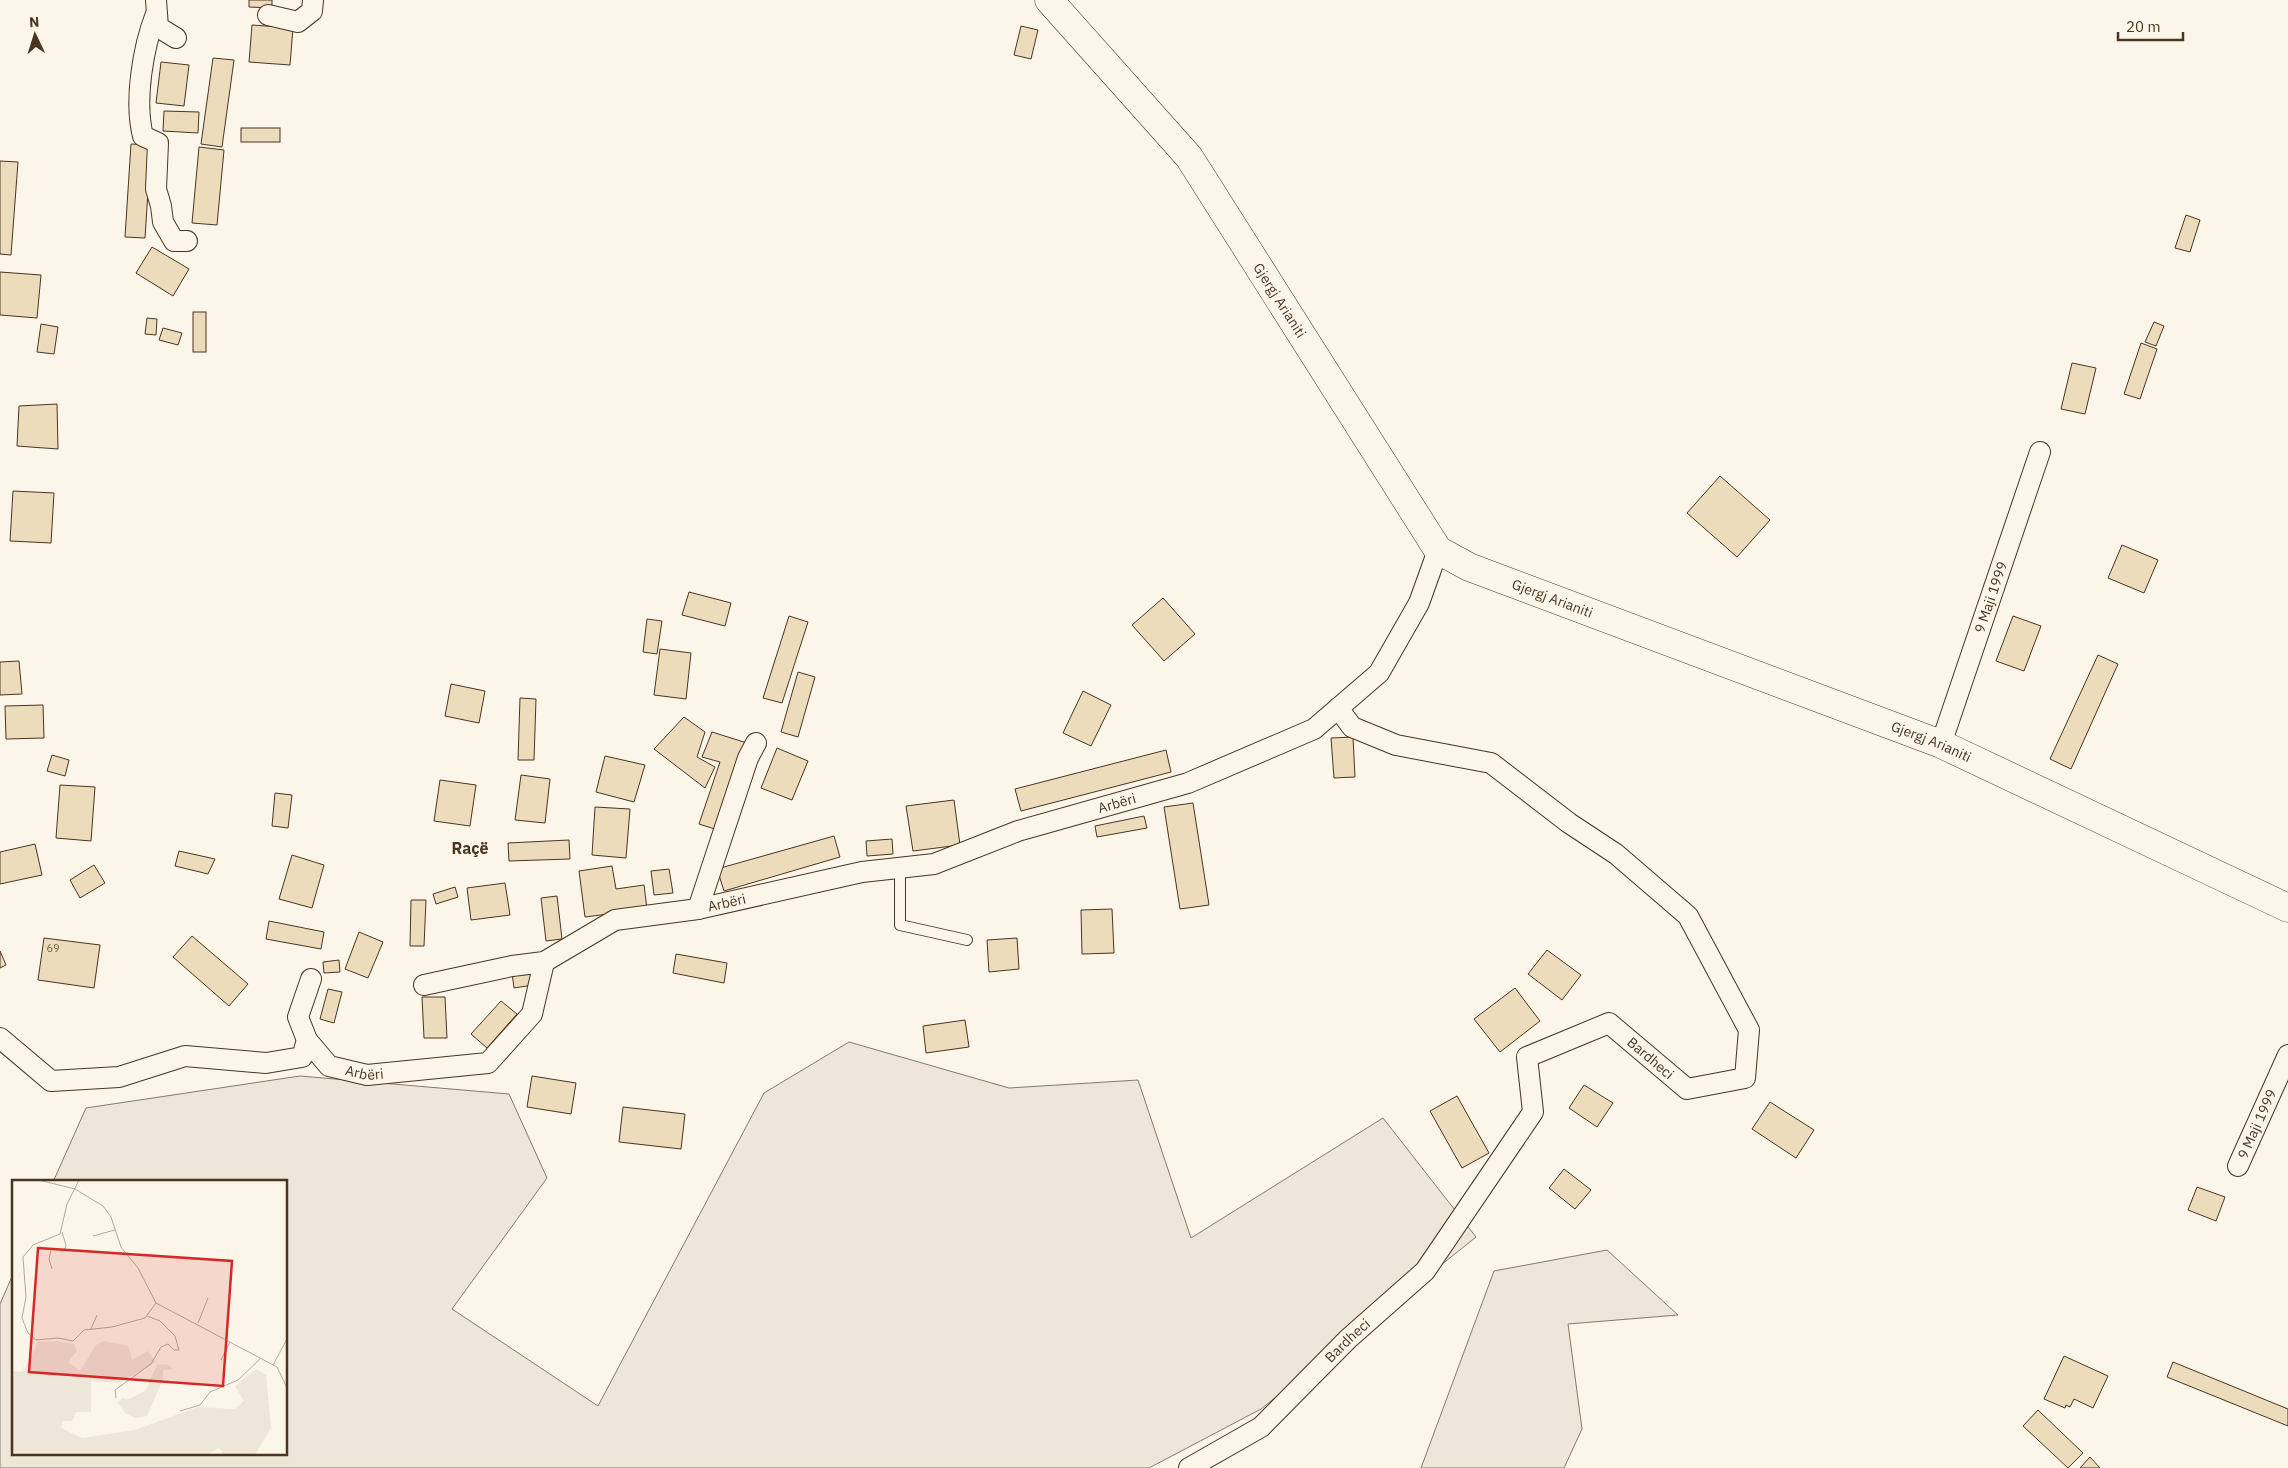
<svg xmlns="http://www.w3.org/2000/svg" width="2288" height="1468" font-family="'IBM Plex Sans',sans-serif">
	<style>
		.green { fill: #ede6d9; stroke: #887966 }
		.building { fill: #ecdcbc; stroke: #4a3520 }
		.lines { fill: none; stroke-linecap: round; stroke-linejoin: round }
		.lane-casing { stroke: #4a3520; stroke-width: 12 }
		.street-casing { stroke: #4a3520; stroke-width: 22 }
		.secondary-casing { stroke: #4a3520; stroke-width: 29 }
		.lane { stroke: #fbf6e9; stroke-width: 10 }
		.street { stroke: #fbf6e9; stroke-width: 20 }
		.secondary { stroke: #fbf6e9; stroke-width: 28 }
		.labels { text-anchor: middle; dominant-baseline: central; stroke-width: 4; stroke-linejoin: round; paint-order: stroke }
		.number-label { font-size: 11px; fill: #725f47 }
		.street-label { font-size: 14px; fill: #4a3520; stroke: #fbf6e9 }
		.quarter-label { font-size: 16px; font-weight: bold; fill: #4a3520; stroke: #fbf6e9 }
		.inset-road { fill: none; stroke: #b4a999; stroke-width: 1 }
		.view { fill: #d62828; fill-opacity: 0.15; stroke: #d62828; stroke-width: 2.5 }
		.inset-edge { fill: none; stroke: #4a3520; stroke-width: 2.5 }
	</style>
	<rect width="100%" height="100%" fill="#fbf6e9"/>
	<!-- green -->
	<g class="green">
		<path d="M849,1042L1009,1088L1138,1080L1191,1238L1383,1118L1476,1237L1261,1409L1149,1468H0V1304L14,1272V1454H286V1182H53L86,1108L300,1076L509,1094L547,1178L452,1309L598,1406L764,1093Z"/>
		<path d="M1607,1250L1678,1315L1568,1324L1582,1429L1564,1468H1421L1494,1271Z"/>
	</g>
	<!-- building -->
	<g class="building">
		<path d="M249,0H272V8L249,7Z"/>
		<path d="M252,25L293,28L290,65L249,62Z"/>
		<path d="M1021,26L1038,30L1031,59L1014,55Z"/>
		<path d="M213,58L234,60L222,147L201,144Z"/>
		<path d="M161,62L189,65L184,106L156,103Z"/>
		<path d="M164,111L199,112L198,133L163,131Z"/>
		<rect x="241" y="128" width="39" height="14"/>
		<path d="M131,144L151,145L145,238L125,237Z"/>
		<path d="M199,147L224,150L217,225L192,223Z"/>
		<path d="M0,161L18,162L11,255L0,254Z"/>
		<path d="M2186,215L2200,220L2190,252L2175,248Z"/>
		<path d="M152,247L189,269L173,296L136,273Z"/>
		<path d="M0,272L41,275L37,318L0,315Z"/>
		<rect x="193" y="312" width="13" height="40"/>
		<path d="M147,318L157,319L156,335L145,334Z"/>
		<path d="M2154,322L2164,326L2156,346L2145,342Z"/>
		<path d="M41,324L58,327L54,354L37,352Z"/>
		<path d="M163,328L182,333L178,345L159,340Z"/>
		<path d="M2141,343L2157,349L2140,399L2124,394Z"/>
		<path d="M2072,363L2096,368L2085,414L2061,409Z"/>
		<path d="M57,404L58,449L17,446L19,406Z"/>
		<path d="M1720,476L1770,520L1737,557L1687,513Z"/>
		<path d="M13,491L54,493L51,543L10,541Z"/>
		<path d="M2122,545L2158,560L2144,593L2108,578Z"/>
		<path d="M689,592L731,603L725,626L682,615Z"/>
		<path d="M1163,598L1195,634L1164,661L1132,625Z"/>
		<path d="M789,616L808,622L782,703L763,698Z"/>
		<path d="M2013,616L2041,626L2024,671L1996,661Z"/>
		<path d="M647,619L662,621L657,654L643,652Z"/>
		<path d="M660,649L691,653L686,699L654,695Z"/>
		<path d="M2098,655L2118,664L2071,769L2050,759Z"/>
		<path d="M19,661L22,694L0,695V662Z"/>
		<path d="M798,672L815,677L798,737L781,732Z"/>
		<path d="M451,684L485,691L479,723L445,716Z"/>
		<path d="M1083,691L1111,705L1091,746L1063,733Z"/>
		<path d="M520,698L536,699L534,760H518Z"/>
		<path d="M43,705L44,738L6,739L5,706Z"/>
		<path d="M684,717L705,732L697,757L715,767L705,788L654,749Z"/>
		<path d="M712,732L747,743L718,830L699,824L720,762L702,757Z"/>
		<path d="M1353,737L1355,777L1334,778L1331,738Z"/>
		<path d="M777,748L808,761L792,800L761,788Z"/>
		<path d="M1166,750L1171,772L1021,811L1015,789Z"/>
		<path d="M52,755L69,760L65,776L47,771Z"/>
		<path d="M605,756L645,765L634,802L596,792Z"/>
		<path d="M521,775L550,779L545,823L515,820Z"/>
		<path d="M440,780L476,785L470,826L434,821Z"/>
		<path d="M60,785L95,787L91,841L56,838Z"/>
		<path d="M275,793L292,795L288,828L272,826Z"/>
		<path d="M954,800L960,845L913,851L906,806Z"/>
		<path d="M1193,803L1209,905L1180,909L1164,807Z"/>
		<path d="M595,807L630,809L626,858L592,855Z"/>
		<path d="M1144,816L1147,828L1097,837L1095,826Z"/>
		<path d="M834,836L840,857L724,891L717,869Z"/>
		<path d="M892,839L893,854L867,856L866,841Z"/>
		<path d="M569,840L570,859L509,861L508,843Z"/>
		<path d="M35,844L42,875L0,884V852Z"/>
		<path d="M179,851L215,859L208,874L175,866Z"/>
		<path d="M292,855L324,865L312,908L279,899Z"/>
		<path d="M94,865L105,883L80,898L70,880Z"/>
		<path d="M612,866L616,889L644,885L647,909L585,917L579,871Z"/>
		<path d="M669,869L673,893L654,895L651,871Z"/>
		<path d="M505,883L510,915L471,920L467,888Z"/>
		<path d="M455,887L458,897L436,904L433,894Z"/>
		<path d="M557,896L562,939L546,941L541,898Z"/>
		<path d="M411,900H426L424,946H410Z"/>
		<path d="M1112,909L1114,953L1082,954L1081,910Z"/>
		<path d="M269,921L324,932L321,949L266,939Z"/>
		<path d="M359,932L383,942L368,978L345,969Z"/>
		<path d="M192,936L248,984L229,1006L173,957Z"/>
		<path d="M44,938L100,945L94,988L38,980Z"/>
		<path d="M1017,938L1019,969L989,972L987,940Z"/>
		<path d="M1547,950L1581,975L1562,1000L1528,974Z"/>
		<path d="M0,951L6,965L0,968Z"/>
		<path d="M676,954L727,963L724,983L673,973Z"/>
		<path d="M339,960L340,972L324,973L323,962Z"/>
		<path d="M530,970L533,985L514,988L512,973Z"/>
		<path d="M1515,988L1540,1021L1500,1052L1474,1019Z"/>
		<path d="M328,989L342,992L334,1023L320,1019Z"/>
		<path d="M422,997H445L447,1038H424Z"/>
		<path d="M501,1001L517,1014L487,1048L471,1034Z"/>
		<path d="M965,1020L969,1047L926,1053L923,1026Z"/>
		<path d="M532,1076L576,1083L571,1114L527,1107Z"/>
		<path d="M1584,1085L1613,1103L1597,1127L1569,1108Z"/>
		<path d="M1457,1096L1489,1153L1462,1168L1430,1111Z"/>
		<path d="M1770,1102L1814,1130L1796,1158L1752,1129Z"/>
		<path d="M623,1107L685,1114L681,1149L619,1142Z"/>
		<path d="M1564,1169L1591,1190L1575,1209L1549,1188Z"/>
		<path d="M2197,1187L2225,1197L2216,1221L2188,1210Z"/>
		<path d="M2064,1356L2108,1376L2093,1408L2074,1399L2070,1407L2066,1405L2065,1408L2044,1399Z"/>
		<path d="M2173,1362L2288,1409V1426L2167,1377Z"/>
		<path d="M2038,1410L2083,1453L2068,1468L2023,1426Z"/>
		<path d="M2090,1457L2100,1468H2080Z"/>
	</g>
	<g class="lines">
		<defs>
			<path id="lane" d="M900,868V925L967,940"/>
			<g id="street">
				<path d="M156,0L158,27L176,38"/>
				<path d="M156,14C143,47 134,101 143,136L158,143L156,189L161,206L163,222L174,241H187"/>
				<path d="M268,15L298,22L312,11L313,0"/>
				<path id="s1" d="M1941,744L2040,452"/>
				<path d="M698,909L748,758L756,743"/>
				<path id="s2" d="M424,985L512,966L544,962L615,920L698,909L862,872L934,864L1018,831L1188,783L1314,729L1379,673L1419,603L1438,550"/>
				<path id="s3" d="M0,1038L51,1081L119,1077L185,1056L266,1063L302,1057L307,1040L329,1066L367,1075L488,1063L532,1014L544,962"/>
				<path d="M307,1040L298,1017L311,979"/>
				<path id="s4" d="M2238,1166L2288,1055"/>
				<path id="s5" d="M1189,1468L1261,1427L1348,1339L1425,1271L1533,1112L1527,1057L1609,1023L1687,1089L1745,1078L1749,1030L1688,916L1616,854L1569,823L1491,763L1396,745L1352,727L1338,708"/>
			</g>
			<g id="secondary">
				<path id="s6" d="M1049,0L1189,157L1438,550L1469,567L1941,744L2288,908"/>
			</g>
		</defs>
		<!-- lane casing -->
		<use href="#lane" class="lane-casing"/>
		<!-- street casing -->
		<use href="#street" class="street-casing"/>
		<!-- secondary casing -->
		<use href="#secondary" class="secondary-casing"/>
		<!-- lane -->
		<use href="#lane" class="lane"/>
		<!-- street -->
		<use href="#street" class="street"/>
		<!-- secondary -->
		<use href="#secondary" class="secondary"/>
	</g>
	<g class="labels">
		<!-- number labels -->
		<g class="number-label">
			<text x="53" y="948">69</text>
		</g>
		<!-- street labels -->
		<g class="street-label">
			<text stroke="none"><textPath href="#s6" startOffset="380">Gjergj Arianiti</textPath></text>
			<text stroke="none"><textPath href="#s6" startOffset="800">Gjergj Arianiti</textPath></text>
			<text stroke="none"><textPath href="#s1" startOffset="155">9 Maji 1999</textPath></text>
			<text stroke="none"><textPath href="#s6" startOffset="1205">Gjergj Arianiti</textPath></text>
			<text stroke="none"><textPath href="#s2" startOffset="722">Arbëri</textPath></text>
			<text stroke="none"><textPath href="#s2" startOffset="318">Arbëri</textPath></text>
			<text stroke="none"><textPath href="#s5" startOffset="700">Bardheci</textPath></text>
			<text stroke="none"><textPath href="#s3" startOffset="410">Arbëri</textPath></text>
			<text stroke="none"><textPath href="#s4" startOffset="46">9 Maji 1999</textPath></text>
			<text stroke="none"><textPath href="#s5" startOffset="205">Bardheci</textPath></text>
		</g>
		<!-- quarter labels -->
		<g class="quarter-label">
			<text x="470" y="848">Raçë</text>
		</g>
	</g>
	<!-- overview -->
	<g transform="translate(12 1180)">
		<rect width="275" height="275" fill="#fbf6e9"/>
		<path d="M45,161L62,164L65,171L56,182L68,191L84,165L92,161L116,166L120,180L136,171L144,182L107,203L79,201V232H64L60,241H51L49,248L70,258L123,250L186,227L223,229L232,221L223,206L244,189L254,195L259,248L243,275H209L211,271L206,268L196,275H0V191L11,192L26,162ZM155,184L160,189L151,190V199L135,236L125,238L114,234L106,223L110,218L117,219L133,211L145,185Z" fill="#ede6d9"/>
		<path class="inset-road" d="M27,0L63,9L91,26L99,37L109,67L126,88L144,123L265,187L275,208M67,0L55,24L48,54L21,65L11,77L14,117L10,138L16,153L24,160L46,158L61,161L72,150L100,147L133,138L144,123M81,56L103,50M39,70L37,79L40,89M48,71H52L54,65L50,52M186,143L196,118M79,149L85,135M209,180L218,162M261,185L275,159M104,218L103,210L139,184L149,167L156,164L162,170H167L163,156L148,141L135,136M168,231L188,225L198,212L226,200L249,178"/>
		<path class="view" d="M26,68L220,81L211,206L17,192Z"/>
		<rect width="275" height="275" class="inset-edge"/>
	</g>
	<!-- north arrow -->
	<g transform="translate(35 35) rotate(356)" stroke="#fbf6e9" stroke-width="4" paint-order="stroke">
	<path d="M0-4L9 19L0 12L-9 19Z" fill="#4a3520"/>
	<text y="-8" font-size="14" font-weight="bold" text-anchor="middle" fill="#4a3520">N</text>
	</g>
	<!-- scale -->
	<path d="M2118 32v8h65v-8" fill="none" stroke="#4a3520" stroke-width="2.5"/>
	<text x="2126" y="32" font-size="15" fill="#4a3520" stroke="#fbf6e9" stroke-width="4" paint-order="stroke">20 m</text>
</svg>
